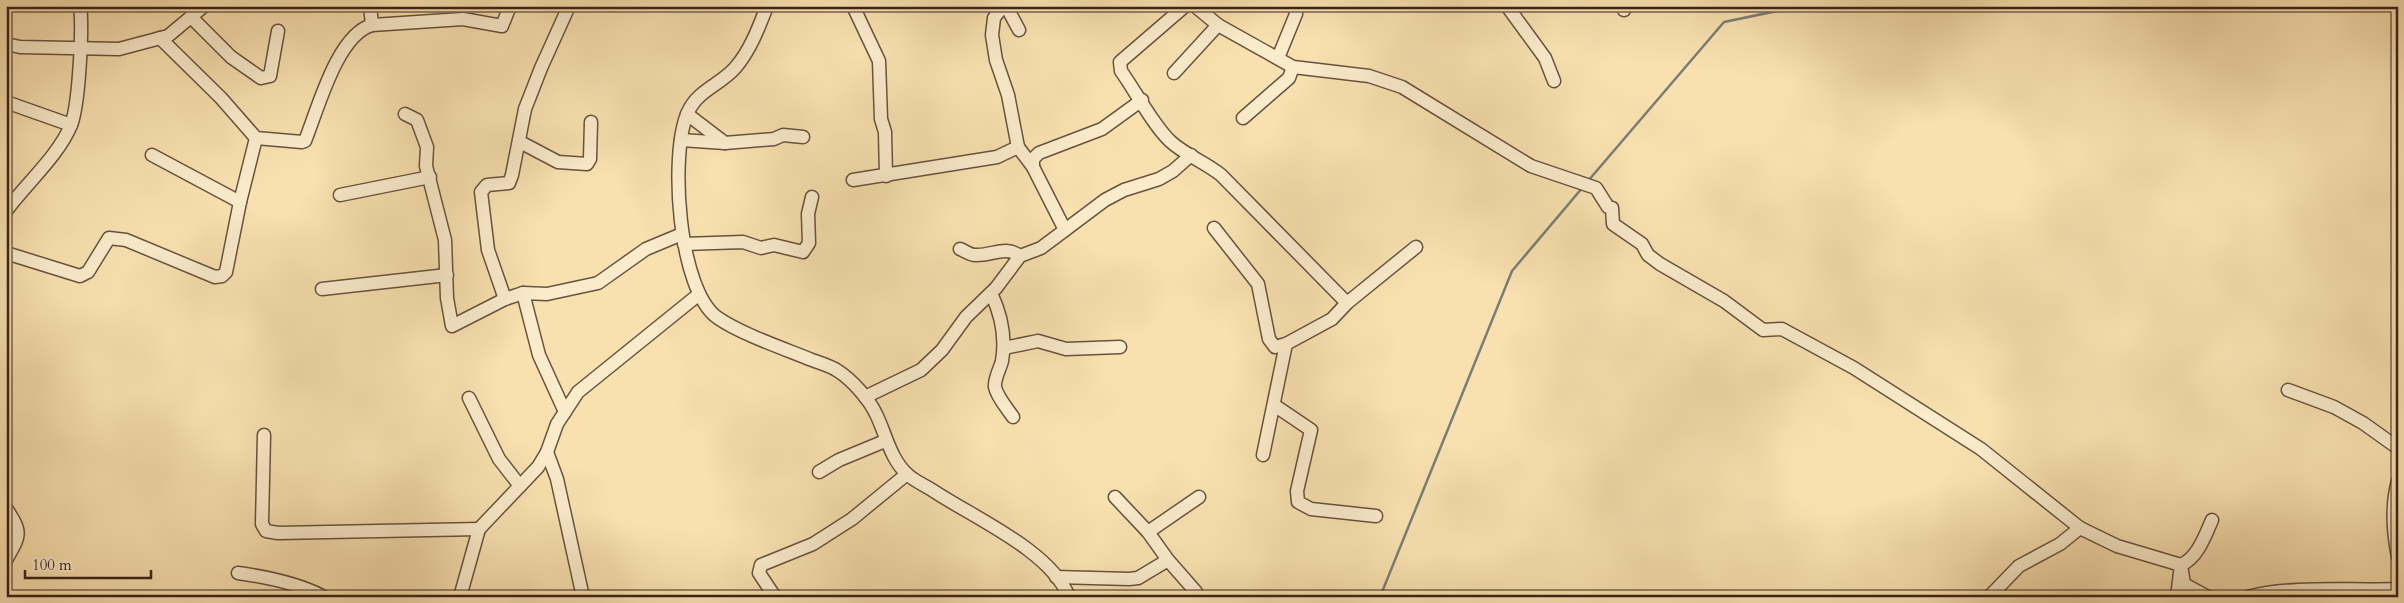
<svg xmlns="http://www.w3.org/2000/svg" width="2404" height="603" font-family="Cardo,serif">
	<style>
		.lines { fill: none; stroke-linecap: round; stroke-linejoin: round }
		.stream { stroke: #787e78; stroke-width: 2.5 }
		.minor-casing { stroke: #68523f; stroke-width: 15 }
		.minor { stroke: #faebcb; stroke-width: 12 }
	</style>
	<rect width="100%" height="100%" fill="#f8e0af"/>
	<filter id="stains"><feTurbulence type="fractalNoise" baseFrequency=".004" numOctaves="4"/><feColorMatrix values="0 0 0 0 .2 0 0 0 0 .09 0 0 0 0 .02 0 0 0 .5 -.17"/></filter>
	<radialGradient id="worn" r=".72"><stop offset=".6" stop-color="#630" stop-opacity="0"/><stop offset="1" stop-color="#630" stop-opacity=".3"/></radialGradient>
	<g class="lines">
		<!-- stream -->
		<g class="stream">
			<path d="M1588,181L1724,22L1801,6"/>
			<path d="M1380,597L1512,271L1583,187"/>
		</g>
		<defs>
			<g id="minor">
				<path d="M767,6C759,27 750,51 735,68C720,85 698,90 688,112C669,153 678,291 718,318C741,334 785,349 812,360C820,363 831,366 838,371C852,380 869,399 876,414C886,434 890,459 908,475C915,481 924,485 932,490C974,518 1050,550 1069,597"/>
				<path d="M853,6L879,61L881,119L885,132L886,176"/>
				<path d="M1006,6L1019,30"/>
				<path d="M1185,6L1120,62L1121,71C1136,92 1153,125 1170,141C1185,155 1205,162 1221,175L1347,303"/>
				<path d="M1195,6L1218,25L1293,67L1369,76L1402,87L1531,166L1596,188L1608,207L1612,208L1613,224L1642,244L1648,255L1660,264L1724,301L1763,330L1782,329L1854,368L1981,449L2080,528L2117,546L2181,565L2184,584L2208,597"/>
				<path d="M1507,6L1545,58L1554,81"/>
				<path d="M1624,10V6"/>
				<path d="M191,17L231,57L261,78L270,76L278,31"/>
				<path d="M372,25L463,19L502,26L510,6"/>
				<path d="M160,38L221,98L256,138L302,142L305,141C318,109 337,35 372,25L370,6"/>
				<path d="M6,44L20,47L119,49L168,36L204,6"/>
				<path d="M1278,58L1296,14L1295,6"/>
				<path d="M1174,73L1218,25"/>
				<path d="M6,102L71,125"/>
				<path d="M405,114L417,120L427,147L426,166L445,240L447,298L452,326L505,299L523,293L547,294L598,283L646,249L682,234"/>
				<path d="M687,114L725,143"/>
				<path d="M1243,118L1289,78L1293,67"/>
				<path d="M681,140L725,143L774,139L783,135L803,137"/>
				<path d="M520,142L558,162L587,164L590,159L591,122"/>
				<path d="M152,155L240,202L256,138"/>
				<path d="M1033,167V159L1039,153L1102,129L1142,100"/>
				<path d="M853,180L997,157L1018,147"/>
				<path d="M340,195L430,177"/>
				<path d="M6,211C25,185 59,155 71,125C79,105 83,28 80,6"/>
				<path d="M1214,228L1258,284L1269,339L1275,347L1286,344"/>
				<path d="M1065,230L1105,200L1124,190L1159,179L1173,171L1191,155"/>
				<path d="M684,244L743,242L761,248L774,245L803,252L809,243L808,214L812,197"/>
				<path d="M960,249C965,251 970,255 975,255C992,256 1005,245 1020,256"/>
				<path d="M6,253L80,276L88,272L109,238L126,240L215,277L222,276L226,272L240,202"/>
				<path d="M322,289L447,275"/>
				<path d="M523,293L539,355L565,412"/>
				<path d="M991,293C1001,314 1006,338 1002,361C1000,369 994,379 995,387C997,397 1007,408 1013,417"/>
				<path d="M505,299L488,250L481,192L487,185L509,183L512,175L525,109L541,68L569,6"/>
				<path d="M1004,348L1038,341L1066,349L1120,347"/>
				<path d="M2288,390L2334,407L2363,423L2398,448"/>
				<path d="M865,397L921,370L942,350L966,317L996,288L1020,256L1041,248L1065,230L1033,167L1018,147L1008,95L996,60L992,35L994,18L1003,6"/>
				<path d="M469,398L499,459L520,486"/>
				<path d="M1274,405L1311,430L1297,491L1298,502L1311,509L1376,516"/>
				<path d="M264,435L262,524L266,531L278,533L479,529"/>
				<path d="M547,452L557,479L583,597"/>
				<path d="M1263,455L1286,344L1332,319L1347,303L1416,247"/>
				<path d="M819,472L839,460L885,441"/>
				<path d="M2398,481C2391,506 2393,532 2398,557"/>
				<path d="M1115,497L1148,532L1168,560L1196,592"/>
				<path d="M6,508C22,533 21,534 6,560"/>
				<path d="M1148,532L1199,497"/>
				<path d="M238,573C267,577 298,583 324,597"/>
				<path d="M1056,577L1129,579L1138,578L1168,560"/>
				<path d="M460,597L479,529L538,467L547,452L557,424L578,392L698,295"/>
				<path d="M775,597L759,573L761,565L813,544L852,519L907,474"/>
				<path d="M1989,597L2019,566L2060,544L2080,528"/>
				<path d="M2177,597L2181,565C2198,557 2205,536 2212,520"/>
				<path d="M2247,597C2296,585 2347,591 2398,589"/>
			</g>
		</defs>
		<!-- minor casing -->
		<use href="#minor" class="minor-casing"/>
		<!-- minor -->
		<use href="#minor" class="minor"/>
	</g>
	<!-- margin -->
	<rect width="2404" height="603" fill="none" stroke="#f8e0af" stroke-width="25"/>
	<rect x="8" y="8" width="2389" height="588" fill="none" stroke="#38231a" stroke-width="2.5"/>
	<rect x="12" y="12" width="2379" height="578" fill="none" stroke="#38231a"/>
	<!-- scale -->
	<path d="M25 570v8h126v-8" fill="none" stroke="#38231a" stroke-width="2.5"/>
	<text x="32" y="570" font-size="15" fill="#38231a" stroke="#faebcb" stroke-width="4" paint-order="stroke">100 m</text>
	<rect width="100%" height="100%" filter="url(#stains)"/>
	<rect width="100%" height="100%" fill="url(#worn)"/>
</svg>
